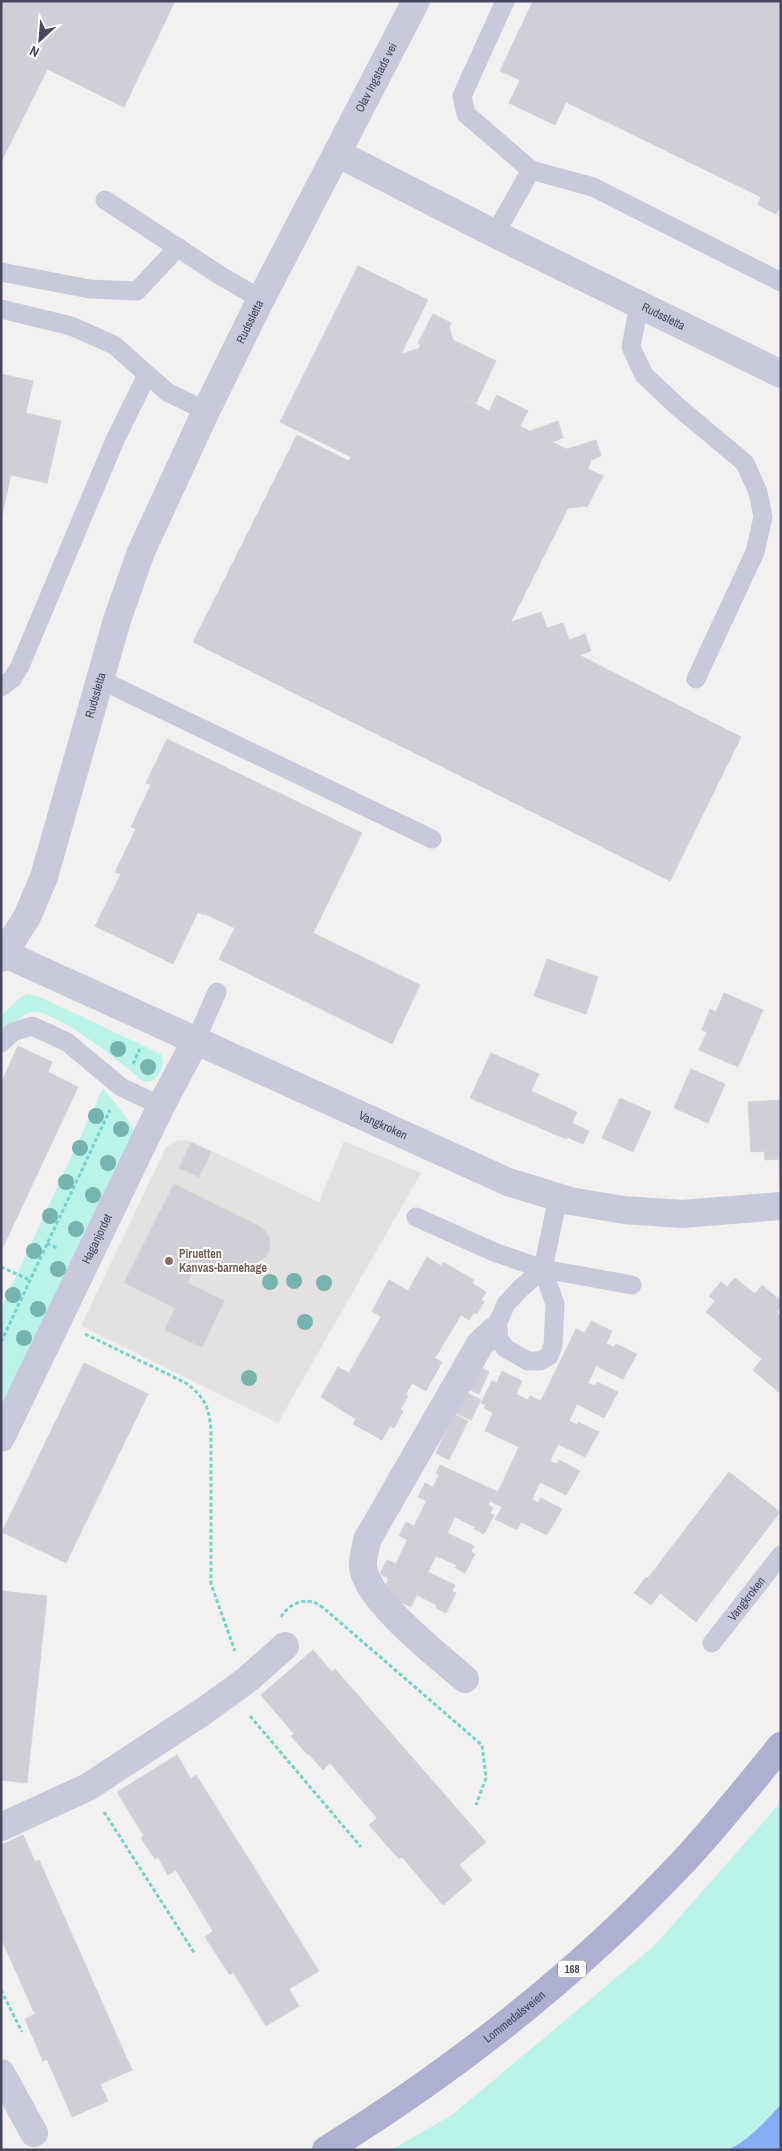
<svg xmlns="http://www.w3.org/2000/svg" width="782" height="2151" font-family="'Archivo Narrow',sans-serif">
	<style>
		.education { fill: #e4e1e1 }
		.green { fill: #bbf3e9 }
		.water { fill: #84adf4 }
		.building { fill: #d0cfd8; stroke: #d4d3dc }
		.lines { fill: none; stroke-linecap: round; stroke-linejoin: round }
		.path { stroke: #6fd5ce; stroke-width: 3; stroke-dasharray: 4 2.5; stroke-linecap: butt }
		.service { stroke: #c8cadb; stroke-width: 19 }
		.minor { stroke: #c8cadb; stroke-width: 28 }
		.primary { stroke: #adb0d1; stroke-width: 28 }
		.tree { fill: #75b4af }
		.education-dot { fill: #8d6e63; stroke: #fff; stroke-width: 2 }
		.labels { text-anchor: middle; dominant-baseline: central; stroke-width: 4; stroke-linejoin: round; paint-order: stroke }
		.shield { fill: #fff; stroke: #7e7f8f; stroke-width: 1 }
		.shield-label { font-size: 11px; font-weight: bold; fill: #46485f }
		.street-label { font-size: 12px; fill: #46485f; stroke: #fff }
		.education-label { font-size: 12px; font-weight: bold; fill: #785e54; stroke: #fff; text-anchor: start }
	</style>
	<rect width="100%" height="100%" fill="#f2f1f0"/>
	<!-- education -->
	<path class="education" d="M179,1140L191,1141L319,1202L344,1141L421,1173L278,1423L81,1326L166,1147Z"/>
	<!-- green -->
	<g class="green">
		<path d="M28,994L40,997L161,1054C166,1065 160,1074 152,1081L144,1082C125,1066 55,1008 31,1012C20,1015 11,1028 1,1035V1016L22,996Z"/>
		<path d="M103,1088L126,1117L134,1131L1,1409V1309Z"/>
		<path d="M781,1802V2104C766,2121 749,2140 728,2150H391L452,2115L655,1945Z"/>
	</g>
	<!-- water -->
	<path class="water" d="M781,2104V2150H728C749,2140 766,2121 781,2104Z"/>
	<!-- building -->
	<g class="building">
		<path d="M1,1H175L124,107L1,46Z"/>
		<path d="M533,1H781V206L776,214L758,205L761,197L566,102L555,125L509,103L520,80L500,71Z"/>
		<path d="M1,46L48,68L1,162Z"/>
		<path d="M358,266L428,300L401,354L418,349L421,345L418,343L433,314L451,323L449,327L453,340L496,361L476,403L460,396L308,700L193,642L297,435L349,461L351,457L280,422Z"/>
		<path d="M1,374L33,381L26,413L61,421L47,483L11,475L1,520Z"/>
		<path d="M497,395L528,411L520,426L530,431L558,421L563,438L552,442L567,449L596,440L601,456L589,461L591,462L588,469L603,476L587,507L584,506L568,508L439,765L308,700L460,396L489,411Z"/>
		<path d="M541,612L547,628L563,623L569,640L585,634L591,651L579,655L741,737L670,881L439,765L511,622Z"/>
		<path d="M167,739L362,833L313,933L420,985L392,1044L219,959L235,928L205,914L204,915L198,912L173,964L95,926L121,874L115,872L136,829L131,827L151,785L146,783Z"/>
		<path d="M547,959L598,977L586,1014L534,996Z"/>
		<path d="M724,993L763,1010L738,1067L699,1050L707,1032L702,1030L710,1009L716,1012Z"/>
		<path d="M18,1046L52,1062L48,1072L78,1087L3,1247L1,1246V1083Z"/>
		<path d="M491,1053L539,1074L531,1091L577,1112L572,1123L589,1131L583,1144L567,1137L566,1139L470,1098Z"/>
		<path d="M691,1069L725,1084L708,1123L674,1108Z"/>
		<path d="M620,1098L651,1112L633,1152L602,1138Z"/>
		<path d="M781,1100V1150L751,1152L748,1102Z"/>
		<path d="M191,1143L211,1152L199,1177L179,1168Z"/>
		<path d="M779,1150L781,1155L780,1186L779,1159L765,1160L764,1151Z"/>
		<path d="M174,1184L259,1226L266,1232L270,1239V1248L266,1256L259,1262L247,1265L198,1262L187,1283L224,1301L202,1347L165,1330L175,1308L124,1283Z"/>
		<path d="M427,1257L441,1266L443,1262L474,1280L472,1283L486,1292L481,1300L484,1302L477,1314L474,1312L469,1320L461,1315L435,1358L442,1362L426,1391L412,1383L406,1394L408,1396L400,1410L403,1411L394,1428L390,1426L382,1440L353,1424L356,1419L321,1397L338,1367L349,1373L381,1317L372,1311L389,1280L408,1291Z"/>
		<path d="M735,1278L755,1294L762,1285L781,1301V1307L777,1312L781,1316V1394L753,1370L762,1359L706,1312L715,1301L709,1296L721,1282L727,1287Z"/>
		<path d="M591,1321L612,1331L606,1344L614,1347L616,1344L637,1354L623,1379L596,1366L588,1383L595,1386L597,1382L618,1392L604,1418L577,1404L569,1421L577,1425L578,1422L599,1432L585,1457L558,1444L550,1461L557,1464L559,1460L580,1471L566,1495L540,1482L532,1499L538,1503L541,1498L562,1509L547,1535L521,1522L517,1530L495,1519L502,1507L490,1501L488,1505L493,1508L490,1513L494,1515L484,1534L474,1529L475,1527L455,1517L447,1533L474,1546L471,1552L475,1554L465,1573L455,1568L457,1565L436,1556L428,1572L455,1585L452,1591L456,1593L446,1613L436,1608L437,1605L417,1595L411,1607L389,1597L392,1591L386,1588L387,1585L386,1584L439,1475L436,1473L440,1465L498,1492L519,1447L485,1431L493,1413L484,1408L486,1405L481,1403L492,1381L497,1383L502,1371L522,1381L516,1394L528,1400L530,1396L541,1401L539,1405L576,1329L585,1333Z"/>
		<path d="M84,1363L148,1394L66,1563L2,1532Z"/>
		<path d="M479,1366L489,1372L479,1394L468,1389Z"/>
		<path d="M465,1392L481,1400L471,1420L455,1413Z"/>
		<path d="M454,1414L468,1421L449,1460L436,1453Z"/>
		<path d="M729,1472L780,1512L696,1622L660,1593L651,1605L634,1593L646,1577L648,1578Z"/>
		<path d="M425,1483L433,1487L426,1501L418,1497Z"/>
		<path d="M406,1522L414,1526L408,1540L399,1536Z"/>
		<path d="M387,1560L396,1564L389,1579L380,1574Z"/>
		<path d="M1,1591L47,1596L27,1783L1,1780Z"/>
		<path d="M313,1650L332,1672L335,1669L486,1842L459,1865L472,1880L443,1905L402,1857L399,1859L369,1825L377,1818L330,1763L323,1770L309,1754L308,1755L291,1736L294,1734L261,1695Z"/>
		<path d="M177,1755L191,1779L196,1775L319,1971L289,1989L299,2006L266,2026L233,1972L230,1975L205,1937L213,1931L176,1870L168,1875L158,1857L155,1859L141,1838L144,1836L117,1792Z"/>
		<path d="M23,1835L35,1862L39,1860L132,2070L100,2084L108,2101L72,2117L47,2059L43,2061L25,2019L35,2014L1,1938V1845Z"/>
	</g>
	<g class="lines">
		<!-- path -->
		<g class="path">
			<path d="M133,1064L140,1049"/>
			<path d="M47,1243L59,1249"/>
			<path d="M1,1267L30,1280"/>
			<path d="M85,1334L186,1383C205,1398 209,1406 211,1430V1584L235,1651"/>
			<path d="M1,1342L110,1110"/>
			<path d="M281,1617C287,1606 300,1599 313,1602C317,1603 323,1608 327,1611L482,1745L486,1778L476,1805"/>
			<path d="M250,1716L361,1847"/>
			<path d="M104,1812L195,1954"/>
			<path d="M1,1990L22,2032"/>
		</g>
		<!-- service -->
		<g class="service">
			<path d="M505,1L462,96L466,114L531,170L593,187L781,282"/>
			<path d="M105,200L221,276L261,299"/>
			<path d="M495,234L531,170"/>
			<path d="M1,272L90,289L137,291L178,247"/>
			<path d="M639,305L631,347L644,375L678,407L745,463L758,492L763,517L755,552L696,679"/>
			<path d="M1,309L71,326L114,345L167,392L206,411"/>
			<path d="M101,680L432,839"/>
			<path d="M1,687L12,679L20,666L115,440L147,375"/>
			<path d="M195,1042L217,992"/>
			<path d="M1,1043L13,1032L32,1026L67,1042L121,1087L161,1106"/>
			<path d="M416,1217L494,1252L543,1269L632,1285"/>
			<path d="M543,1269L555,1304L553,1345L549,1356L540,1361H528L505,1348L494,1331L506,1304L521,1288L543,1269L558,1197"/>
			<path id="s1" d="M712,1643L781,1555"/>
		</g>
		<!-- minor -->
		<g class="minor">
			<path id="s2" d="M337,153L495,234L781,374"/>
			<path id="s3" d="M5,954L508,1182L570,1201L624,1210L682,1214L781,1206"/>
			<path id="s4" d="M1,958L27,917L44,877L117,620L141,552L206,411L261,299L416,1"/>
			<path id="s5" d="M1,1438L161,1106L195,1042"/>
			<path d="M465,1679C440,1657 366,1600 363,1567C362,1559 366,1548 367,1540L480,1344L494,1331"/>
			<path d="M1,1827L88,1787L204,1711L248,1679L285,1646"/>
			<path d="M1,2073L34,2133"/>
		</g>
		<!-- primary -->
		<path class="primary" id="s6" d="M326,2150C455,2070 576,1975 681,1864C716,1827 748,1786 781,1746"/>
	</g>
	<!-- trees -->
	<g class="tree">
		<circle cx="118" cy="1049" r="8"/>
		<circle cx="148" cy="1067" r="8"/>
		<circle cx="96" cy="1116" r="8"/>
		<circle cx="121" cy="1129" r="8"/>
		<circle cx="80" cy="1148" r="8"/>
		<circle cx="108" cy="1163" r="8"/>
		<circle cx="66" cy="1182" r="8"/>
		<circle cx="93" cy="1195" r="8"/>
		<circle cx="50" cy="1216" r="8"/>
		<circle cx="76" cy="1229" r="8"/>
		<circle cx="34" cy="1251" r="8"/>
		<circle cx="58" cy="1269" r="8"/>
		<circle cx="294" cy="1281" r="8"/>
		<circle cx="270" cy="1282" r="8"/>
		<circle cx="324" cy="1283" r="8"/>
		<circle cx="13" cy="1295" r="8"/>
		<circle cx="38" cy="1309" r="8"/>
		<circle cx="305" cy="1322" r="8"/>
		<circle cx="24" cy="1338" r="8"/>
		<circle cx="249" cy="1378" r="8"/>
	</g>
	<!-- markers -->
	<circle class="education-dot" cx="169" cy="1261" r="5"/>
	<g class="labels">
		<!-- shield labels -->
		<rect class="shield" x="558" y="1960.5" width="28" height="17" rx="4"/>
		<g class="shield-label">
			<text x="572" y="1969">168</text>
		</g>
		<!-- street labels -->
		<g class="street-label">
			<text stroke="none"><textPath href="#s4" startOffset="961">Olav Ingstads vei</textPath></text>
			<text stroke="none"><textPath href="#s2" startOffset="365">Rudssletta</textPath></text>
			<text stroke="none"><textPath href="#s4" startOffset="686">Rudssletta</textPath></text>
			<text stroke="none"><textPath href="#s4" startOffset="281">Rudssletta</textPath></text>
			<text stroke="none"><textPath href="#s3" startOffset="415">Vangkroken</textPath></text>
			<text stroke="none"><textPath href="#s5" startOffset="221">Haganjordet</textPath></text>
			<text stroke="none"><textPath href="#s1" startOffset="56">Vangkroken</textPath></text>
			<text stroke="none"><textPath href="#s6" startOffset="231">Lommedalsveien</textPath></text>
		</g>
		<!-- education labels -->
		<g class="education-label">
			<text x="179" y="1254">Piruetten<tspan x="179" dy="14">Kanvas-barnehage</tspan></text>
		</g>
	</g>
	<!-- border -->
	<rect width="782" height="2151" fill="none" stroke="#46485f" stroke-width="5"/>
	<!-- north arrow -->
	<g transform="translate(40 40) rotate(206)" stroke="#ffffff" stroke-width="4" paint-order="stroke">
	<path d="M0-4L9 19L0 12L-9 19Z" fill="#46485f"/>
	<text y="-8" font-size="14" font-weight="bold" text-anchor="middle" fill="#46485f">N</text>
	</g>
</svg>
